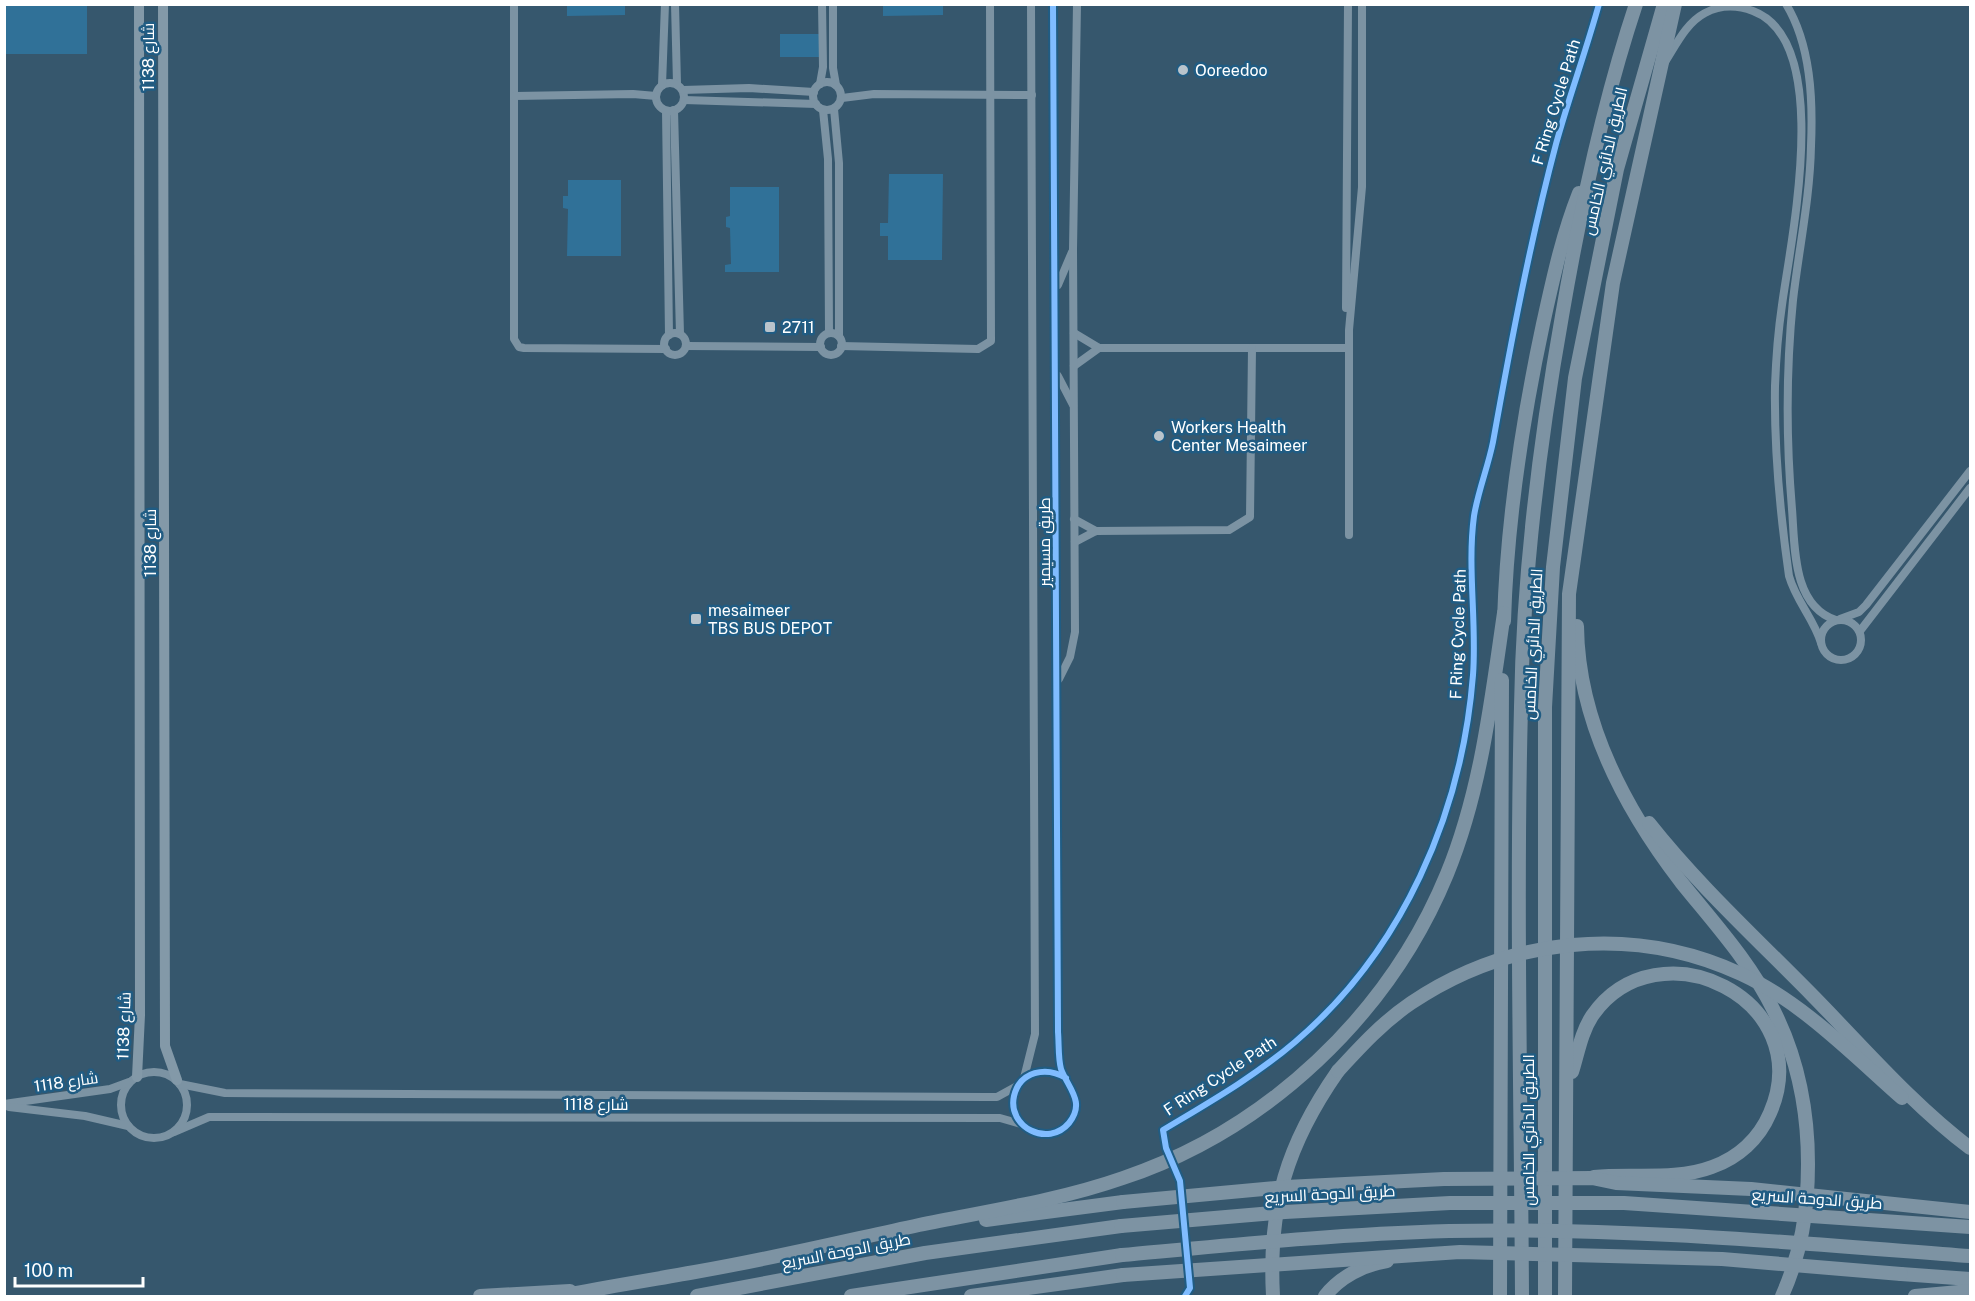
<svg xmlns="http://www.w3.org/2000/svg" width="1975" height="1301" font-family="'Public Sans',Cairo,sans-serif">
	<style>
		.green { fill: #307198 }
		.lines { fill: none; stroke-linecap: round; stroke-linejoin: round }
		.street { stroke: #7c93a3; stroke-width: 8 }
		.secondary { stroke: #8399a8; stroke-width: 10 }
		.highway { stroke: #7d93a3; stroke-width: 14 }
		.highway-bridge { stroke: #7d93a3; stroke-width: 14 }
		.cycleway-casing { stroke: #205c83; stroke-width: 10 }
		.cycleway { stroke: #80bcff; stroke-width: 6 }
		.poi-dot { fill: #b9c4cc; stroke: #205c83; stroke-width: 2 }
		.labels { text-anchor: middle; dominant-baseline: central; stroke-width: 5; stroke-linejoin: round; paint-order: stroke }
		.street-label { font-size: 16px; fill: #fff; stroke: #205c83 }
		.poi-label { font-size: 16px; fill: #fff; stroke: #205c83; text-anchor: start }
	</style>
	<rect width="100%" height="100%" fill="#36576d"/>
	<!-- green -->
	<g class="green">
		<path d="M4,5H87V54H5Z"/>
		<path d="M567,5H625V15L567,16Z"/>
		<path d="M883,5H943V15L883,16Z"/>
		<rect x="780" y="34" width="40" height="23"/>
		<path d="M889,174H943L942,260H888V236H880V223H888Z"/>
		<path d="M568,180H621V256H567L568,209L563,208V196H568Z"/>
		<path d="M730,187H779V272H725V265L731,264L730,228L726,227V217L730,216Z"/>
	</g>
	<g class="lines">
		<!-- street -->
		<g class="street">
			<path d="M514,4V339L519,347L524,348L666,349"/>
			<path d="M675,4L677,84"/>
			<path d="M833,4V68L836,85"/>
			<path d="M1053,4L1058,1032C1059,1043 1058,1058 1061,1069C1068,1088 1086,1102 1069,1123C1048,1148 1007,1127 1014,1096C1020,1071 1046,1066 1066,1078"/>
			<path d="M1786,4C1811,45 1813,100 1811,146C1810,198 1799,248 1793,300C1786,370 1786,439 1792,509C1795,546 1792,606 1836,620"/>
			<path d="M1665,62C1676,45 1686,23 1705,13C1720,5 1737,5 1753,11C1834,41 1791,239 1782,305C1778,332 1776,359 1775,386C1774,449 1780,513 1789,576C1796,601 1814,619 1821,643"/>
			<circle cx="827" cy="96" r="14"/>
			<circle cx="670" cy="97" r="14"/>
			<path d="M820,84L823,67L822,4"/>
			<path d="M662,85L665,4"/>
			<path d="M683,90L749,88L814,92"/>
			<path d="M515,96L633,94L656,96"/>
			<path d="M842,98L874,94L1032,95"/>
			<path d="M684,100L816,104"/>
			<path d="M834,109L839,163V336"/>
			<path d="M674,110L680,334"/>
			<path d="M823,110L828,159L829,333"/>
			<path d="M666,111L669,335"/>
			<path d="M1058,285L1072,252"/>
			<path d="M1346,308L1348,4"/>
			<path d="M1074,333L1099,348H1349"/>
			<circle cx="675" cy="344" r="11"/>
			<circle cx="831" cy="344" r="11"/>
			<path d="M686,346L821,347"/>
			<path d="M841,346L978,349L991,341L990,4"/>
			<path d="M1074,366L1099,348"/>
			<path d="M1058,376L1073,405"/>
			<path d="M1074,519L1096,531"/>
			<path d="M1349,535V330L1362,187V4"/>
			<path d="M1075,542L1096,531L1229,530L1250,517L1252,348"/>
			<path d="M1840,619L1859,612L1866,605L1970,471"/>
			<circle cx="1841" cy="640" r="20"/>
			<path d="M1860,631L1970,488"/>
			<path d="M1059,679L1070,657L1075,632L1073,249L1077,4"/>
			<circle cx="154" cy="1105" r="33"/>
			<path d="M1024,1078L1035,1034L1031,4"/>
			<path d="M180,1084L225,1093L985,1097H997L1017,1086"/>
			<path d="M4,1104L110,1089L129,1082"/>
			<path d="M9,1107L85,1116L128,1126"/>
			<path d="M174,1132L209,1117L1000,1118L1021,1124"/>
		</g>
		<!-- secondary -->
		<g class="secondary">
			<path d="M163,4L165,1046L177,1080"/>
			<path d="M137,1077L140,1015L139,4"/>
		</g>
		<!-- highway -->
		<g class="highway">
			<path d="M1504,621C1507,521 1522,422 1543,324C1553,279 1562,236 1579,193"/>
			<path d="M1577,626C1578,720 1625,809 1681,882C1714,923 1751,963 1774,1011C1798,1059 1808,1110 1808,1164C1808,1212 1801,1253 1782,1296"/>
			<path d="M1649,823C1698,885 1757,939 1813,996C1864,1048 1912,1104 1970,1148"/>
			<path d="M1572,1072C1578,1053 1581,1033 1592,1016C1658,921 1819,1000 1770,1113C1759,1139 1738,1158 1712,1167C1675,1181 1632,1173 1594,1177"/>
			<path d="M986,1220L1123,1202"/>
			<path d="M1901,1274L1970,1279"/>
			<path d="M480,1296L570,1291"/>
			<path d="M560,1296C605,1287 650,1280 695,1272C771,1259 845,1241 919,1225C987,1211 1057,1201 1123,1178C1267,1130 1389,1015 1447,874C1481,791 1491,702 1504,613"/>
			<path d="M697,1296L925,1253L1121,1226"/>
			<path d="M851,1296L1122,1255"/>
			<path d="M971,1296L1123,1275"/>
			<path d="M1273,1296C1268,1206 1287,1144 1338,1071"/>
			<path d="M1325,1296C1340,1277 1363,1265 1387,1261"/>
			<path d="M1500,1296L1502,680"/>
			<path d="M1522,1296C1521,1100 1516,903 1521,707C1523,576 1539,445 1562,316C1580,211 1602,106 1636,4"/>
			<path d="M1545,1296V707L1553,567L1575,378L1617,169L1664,4"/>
			<path d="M1565,1296L1569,594L1613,283L1675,4"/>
			<path d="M1915,1296L1970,1291"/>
		</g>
		<!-- highway-bridge -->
		<g class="highway-bridge">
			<path d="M1338,1071C1361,1046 1383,1022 1411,1003C1509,937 1633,924 1741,974C1802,1002 1852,1054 1902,1098"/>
			<path d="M1123,1202L1286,1187L1444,1179L1592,1178L1616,1183L1751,1189L1970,1212"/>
			<path d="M1121,1226L1285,1212L1450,1203H1624L1970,1227"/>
			<path d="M1122,1255C1231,1245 1339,1234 1449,1231C1623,1227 1797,1243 1970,1256"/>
			<path d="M1123,1275L1460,1252L1722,1259L1901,1274"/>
		</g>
		<defs>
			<g id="cycleway">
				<path d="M1053,4L1058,1032C1059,1043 1058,1058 1061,1069C1068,1088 1086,1102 1069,1123C1048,1148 1007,1127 1014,1096C1020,1071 1046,1066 1066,1078"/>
				<path d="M1185,1296L1190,1288L1180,1181L1166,1148L1163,1130C1208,1103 1254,1077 1295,1042C1402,951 1462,814 1473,675C1477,622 1467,568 1474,516C1478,491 1488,467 1493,442C1511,342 1530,242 1556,144C1569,97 1586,51 1599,4"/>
			</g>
		</defs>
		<!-- cycleway casing -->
		<use href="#cycleway" class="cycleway-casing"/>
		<!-- cycleway -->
		<use href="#cycleway" class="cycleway"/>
	</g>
	<!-- markers -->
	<g class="poi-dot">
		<circle cx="1183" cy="70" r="6"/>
		<rect x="764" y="321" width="12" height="12" rx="3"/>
		<circle cx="1159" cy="436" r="6"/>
		<rect x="690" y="613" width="12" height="12" rx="3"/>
	</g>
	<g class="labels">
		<!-- street labels -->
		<g class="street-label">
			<text transform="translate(148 57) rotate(-90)">شارع 1138</text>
			<text transform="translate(1556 102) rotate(-73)">F Ring Cycle Path</text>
			<text transform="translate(1605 161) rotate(-77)">الطريق الدائري الخامس</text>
			<text transform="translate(1044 542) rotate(-90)">طريق مسيمير</text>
			<text transform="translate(150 543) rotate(-90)">شارع 1138</text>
			<text transform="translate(1458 634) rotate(-88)">F Ring Cycle Path</text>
			<text transform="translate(1533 644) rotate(-87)">الطريق الدائري الخامس</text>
			<text transform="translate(124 1026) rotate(-88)">شارع 1138</text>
			<text transform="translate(1220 1076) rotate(-33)">F Ring Cycle Path</text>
			<text transform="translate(66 1082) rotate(-8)">شارع 1118</text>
			<text x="596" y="1104">شارع 1118</text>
			<text transform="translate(1528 1130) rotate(-90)">الطريق الدائري الخامس</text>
			<text transform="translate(1330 1194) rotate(-3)">طريق الدوحة السريع</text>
			<text transform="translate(1817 1199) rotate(4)">طريق الدوحة السريع</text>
			<text transform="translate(846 1251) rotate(-11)">طريق الدوحة السريع</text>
		</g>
		<!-- poi labels -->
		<g class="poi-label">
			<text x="1195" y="70">Ooreedoo</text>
			<text x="782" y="327">2711</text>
			<text x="1171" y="427">Workers Health<tspan x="1171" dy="18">Center Mesaimeer</tspan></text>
			<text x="708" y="610">mesaimeer<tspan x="708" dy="18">TBS BUS DEPOT</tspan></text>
		</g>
	</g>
	<!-- border -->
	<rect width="1975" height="1301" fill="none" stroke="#ffffff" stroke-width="12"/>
	<!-- scale -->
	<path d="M15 1277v9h128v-9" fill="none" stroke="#ffffff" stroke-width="3"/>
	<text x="24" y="1277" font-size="18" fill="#ffffff" stroke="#205c83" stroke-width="4.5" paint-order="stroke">100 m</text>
</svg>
